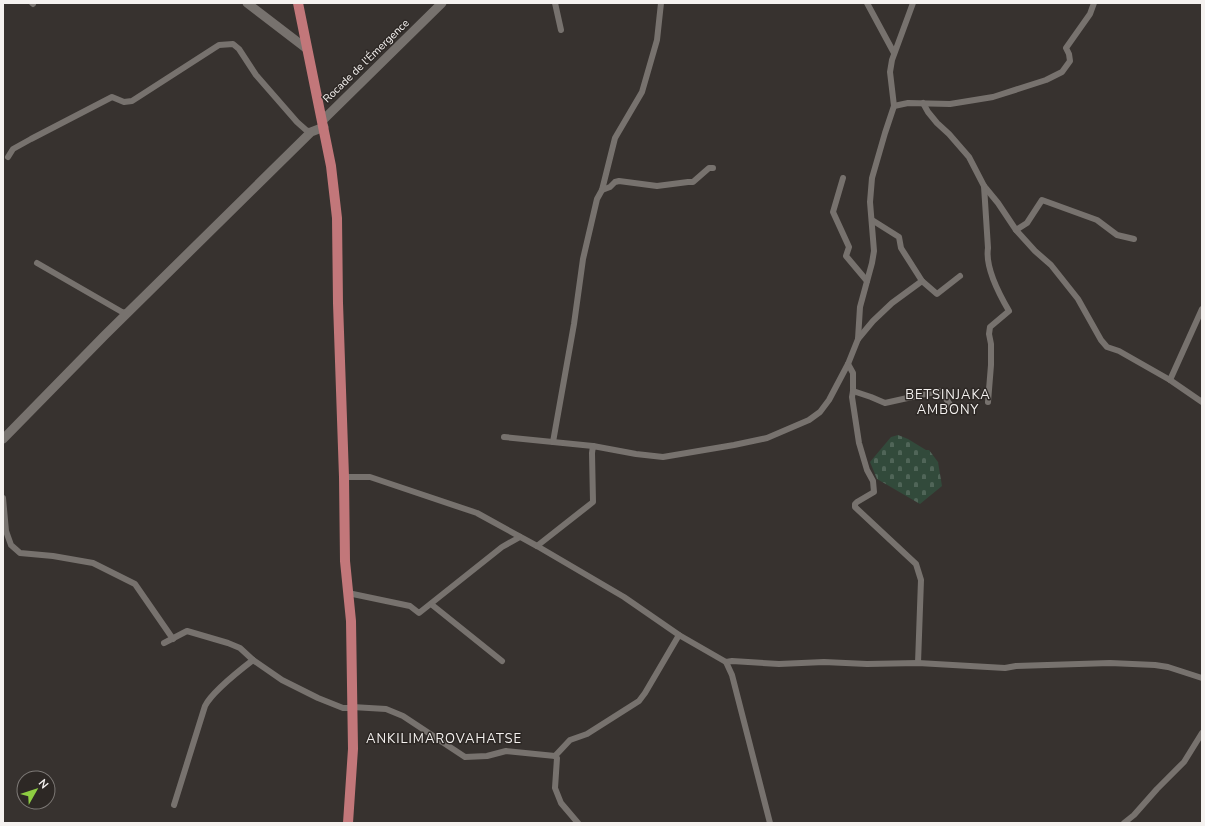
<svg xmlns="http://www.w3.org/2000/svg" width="1205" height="826" font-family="'Nunito Sans',sans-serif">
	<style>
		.cemetery { fill: url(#cemetery-stones) }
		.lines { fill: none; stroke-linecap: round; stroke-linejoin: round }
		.street { stroke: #77726e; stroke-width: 6 }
		.secondary { stroke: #77726e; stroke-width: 9 }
		.primary { stroke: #c2777a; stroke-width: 10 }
		.labels { text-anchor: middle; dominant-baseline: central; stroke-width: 3; stroke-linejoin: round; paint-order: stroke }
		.street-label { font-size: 11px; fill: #f5f2f0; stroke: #2d2825 }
		.quarter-label { font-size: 13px; letter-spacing: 1px; fill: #f5f2f0; stroke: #2d2825 }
	</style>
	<defs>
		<pattern id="cemetery-stones" width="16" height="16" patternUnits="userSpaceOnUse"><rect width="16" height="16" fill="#324a3b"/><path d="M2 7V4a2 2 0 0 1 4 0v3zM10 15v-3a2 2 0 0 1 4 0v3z" fill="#506558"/></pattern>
	</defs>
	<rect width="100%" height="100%" fill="#37322f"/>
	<!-- cemetery -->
	<path class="cemetery" d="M898,435L908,439L926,450H929L938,462L942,486L920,504L877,479L870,462L891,437Z"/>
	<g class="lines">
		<!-- street -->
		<g class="street">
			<path d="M32,3L33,4"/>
			<path d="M555,3L561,30"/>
			<path d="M867,3L894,53"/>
			<path d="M923,103L928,112L937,123L949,134L969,157L984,186L998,203L1016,230L1035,251L1051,265L1078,299L1101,340L1107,347L1119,351L1170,380L1202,402"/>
			<path d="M894,106L908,103L950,104L993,97L1046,80L1062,72L1070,61L1069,54L1066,48L1090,14L1094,3"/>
			<path d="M8,157L13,149L31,139L112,97L124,102L132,101L219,45L233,44L239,49L256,75L297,122L306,130L311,132"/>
			<path d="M843,178L833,212L849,247L846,256L867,281"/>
			<path d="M984,186L988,248C985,267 999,294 1009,311L990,327L989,334L991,344V365L988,402"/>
			<path d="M602,190L610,187L615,182L619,181L657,186L688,182H693L709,168H713"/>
			<path d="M872,220L899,237L901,248L922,281"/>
			<path d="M1016,230L1027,223L1042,200L1097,220L1117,235L1134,239"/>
			<path d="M37,263L122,312L128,313"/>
			<path d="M858,339L860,307L872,263L874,251L870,202L872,178L885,133L894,106L890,72L892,60L913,3"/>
			<path d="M848,364L853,373V391L852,397L859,443L867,470L873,481L874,492L857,502L855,504V507L916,564L921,580L918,663"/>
			<path d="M1170,380L1202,309"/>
			<path d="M853,391L871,397L885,403L939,391L942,393L951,406"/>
			<path d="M504,437L593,446"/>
			<path d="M553,442L574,324L583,259L597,199L602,190L615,138L642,92L657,40L661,3"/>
			<path d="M344,477H370L477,513L537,546L624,597L679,635L726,662L732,661L779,664L824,662L867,664L918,663L1005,668L1016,666L1110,663L1155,665L1168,667L1202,678"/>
			<path d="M3,498L6,531L11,545L20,553L53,556L93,563L135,584L173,639"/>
			<path d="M537,546L593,502L592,453L593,446L636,454L663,457L734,445L767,438L809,420L820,412L829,400L848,364L858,339L873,321L892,303L922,281L937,294L960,276"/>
			<path d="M348,593L410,606L419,613L502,547L520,537"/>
			<path d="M431,604L502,661"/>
			<path d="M164,643L187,631L228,643L240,648L253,660L282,680L318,698L343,708H352"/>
			<path d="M726,662L732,675L770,823"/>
			<path d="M352,707L386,709L403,716L465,757L487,756L506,751L555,756"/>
			<path d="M174,805L205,706C212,692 240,670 253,660"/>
			<path d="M578,823L561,803L555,788L557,758L555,756L570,740L587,734L639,701L645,693L679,635"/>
			<path d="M1124,823L1134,815L1157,789L1184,762L1202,733"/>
		</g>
		<!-- secondary -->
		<g class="secondary">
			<path d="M247,3L307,49"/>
			<path d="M323,120L442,3"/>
			<path d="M3,439L105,335L311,132L324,127"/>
		</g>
		<!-- primary -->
		<path class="primary" d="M298,3L331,166L337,218L338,303L344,477L345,561L351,621L353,749L348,823"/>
	</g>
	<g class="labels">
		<!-- street labels -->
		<g class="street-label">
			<text transform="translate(366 61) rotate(-44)">Rocade de l'Émergence</text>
		</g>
		<!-- quarter labels -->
		<g class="quarter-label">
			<text x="948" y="395">BETSINJAKA<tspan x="948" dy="15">AMBONY</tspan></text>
			<text x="444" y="739">ANKILIMAROVAHATSE</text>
		</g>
	</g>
	<!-- border -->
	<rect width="1205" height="826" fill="none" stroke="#f5f2f0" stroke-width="8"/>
	<!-- north arrow -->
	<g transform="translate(36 790) rotate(51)"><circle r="19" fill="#2d2825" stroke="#7d7976"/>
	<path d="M0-3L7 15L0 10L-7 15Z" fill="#8ecd42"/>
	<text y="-6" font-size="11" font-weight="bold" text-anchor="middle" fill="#f5f2f0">N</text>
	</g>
</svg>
